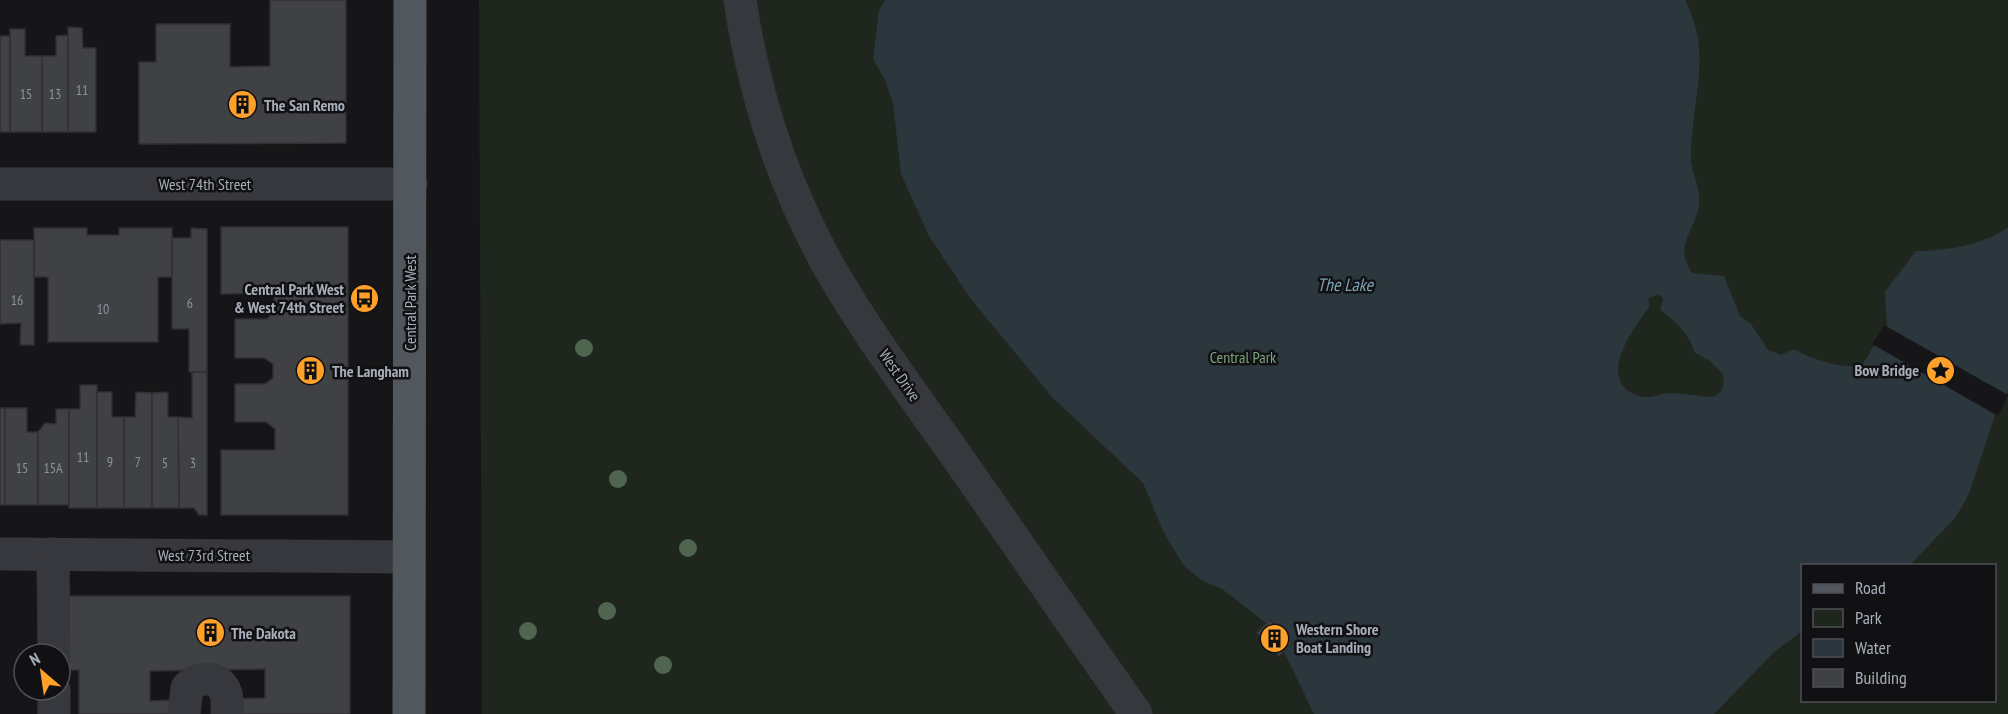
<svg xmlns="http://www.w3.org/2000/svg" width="2008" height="714" font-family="'PT Sans Narrow',sans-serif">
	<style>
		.green { fill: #1e261e; fill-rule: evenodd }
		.water { fill: #2b373d; fill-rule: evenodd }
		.pier { fill: #161618 }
		.building { fill: #404145; stroke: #303034; stroke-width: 1.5 }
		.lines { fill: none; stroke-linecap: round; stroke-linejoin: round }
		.minor { stroke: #37383d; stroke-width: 33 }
		.major { stroke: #52565d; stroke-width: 33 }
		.tree { fill: #4f6550 }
		.labels { text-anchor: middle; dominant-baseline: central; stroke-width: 5; stroke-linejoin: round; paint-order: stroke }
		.number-label { font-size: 14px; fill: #8d939c }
		.poi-label { font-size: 16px; font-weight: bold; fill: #a7aeb9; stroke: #111113; text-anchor: start }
		.street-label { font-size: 16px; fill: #a7aeb9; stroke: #111113 }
		.park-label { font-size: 16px; fill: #7ea57d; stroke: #111113 }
		.water-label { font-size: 18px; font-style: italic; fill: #7ca1b6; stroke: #111113 }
	</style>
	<rect width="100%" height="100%" fill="#161618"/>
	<!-- green -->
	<path class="green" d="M479,0H2008V714H482ZM1802,566H1994V700H1802Z"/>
	<!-- water -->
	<path class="water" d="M885,0H1685C1708,44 1698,79 1693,126C1692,137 1690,148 1691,159C1692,175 1701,187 1699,204C1695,233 1673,245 1692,273L1724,276L1740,316L1751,324L1768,350L1781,355L1794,349C1812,360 1839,368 1861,366L1887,326L1885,292L1916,251C1946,251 1984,245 2008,227V391L1994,418L1970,491L1963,505L1955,518L1910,565L1802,566V631L1773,653L1714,714H1314L1284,652L1266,623L1222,589L1201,580L1184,566L1164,533L1143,483L1052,397L970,298L929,236L901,174L893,103L885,80L873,59L879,10ZM1656,295L1661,296L1663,300L1660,309C1676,323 1689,333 1695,353L1709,360L1723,374C1724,385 1724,392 1713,397C1700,397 1684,393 1671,393C1659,393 1652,400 1639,396C1594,382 1633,328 1650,306L1648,299Z"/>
	<!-- pier -->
	<path class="pier" d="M1884,325L2008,395L1998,416L1872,344Z"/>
	<!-- building -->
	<g class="building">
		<path d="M270,0H346V143L139,144V62H156V24H230V67L270,66Z"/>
		<path d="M68,27L82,28L83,48H96V132H68Z"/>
		<path d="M10,29H25V56H42V132H10Z"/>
		<path d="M68,35V132H42V56H56V36Z"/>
		<rect x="0" y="36" width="10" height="96"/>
		<path d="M221,227H348V515H221V450H275V429L266,422H235V384H265L273,378V364L264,358H235V319H267L274,312V293L221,294Z"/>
		<path d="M34,228H87V235H119V228H172V277H158V342H48V277H34Z"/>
		<path d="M191,228L207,229V372H189V329H172V238H191Z"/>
		<path d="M0,240H34V345H20L21,323L0,324Z"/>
		<path d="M192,372H207V515H199L194,508H179L178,417L192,418Z"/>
		<path d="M80,385H97V508H69V409H80Z"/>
		<path d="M97,392H112V417H124V508H97Z"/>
		<path d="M136,392L152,393V508H124V417H135Z"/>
		<path d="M168,392V417H178L179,508H152V393Z"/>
		<rect x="0" y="408" width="5" height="97"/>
		<path d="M5,408H27V432H38V505H5Z"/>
		<path d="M56,409H69V505H38V432L45,423L56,424Z"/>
		<path d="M69,596H350V714H233V699L265,698V669L150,671V701L175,700V714H79V670H69Z"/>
		<path d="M1270,620L1292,643L1279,656L1257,633Z"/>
	</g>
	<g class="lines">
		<!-- minor -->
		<g class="minor">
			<path d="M740,0C754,94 782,182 828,265C867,334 915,397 960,461C1018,545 1077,630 1136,714"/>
			<path d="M0,184H411"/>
			<path d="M0,554L409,557"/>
			<path d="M53,554L54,654"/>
			<path d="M54,690V714"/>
			<path d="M184,714L187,688C198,675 221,675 226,694C228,700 227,708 227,714"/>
		</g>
		<!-- major -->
		<path class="major" d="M409,714L410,0"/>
	</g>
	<!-- trees -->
	<g class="tree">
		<circle cx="584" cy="348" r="9"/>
		<circle cx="618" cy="479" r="9"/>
		<circle cx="688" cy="548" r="9"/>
		<circle cx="607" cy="611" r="9"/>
		<circle cx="528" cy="631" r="9"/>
		<circle cx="663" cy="665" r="9"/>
	</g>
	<!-- icons -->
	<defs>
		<symbol id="building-disc" viewBox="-11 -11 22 22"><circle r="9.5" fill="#fea029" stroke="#111113"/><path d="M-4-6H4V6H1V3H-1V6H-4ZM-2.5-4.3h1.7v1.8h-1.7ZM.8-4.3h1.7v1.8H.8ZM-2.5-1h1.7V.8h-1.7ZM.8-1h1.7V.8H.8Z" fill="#111"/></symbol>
		<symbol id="bus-disc" viewBox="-11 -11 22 22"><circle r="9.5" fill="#fea029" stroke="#111113"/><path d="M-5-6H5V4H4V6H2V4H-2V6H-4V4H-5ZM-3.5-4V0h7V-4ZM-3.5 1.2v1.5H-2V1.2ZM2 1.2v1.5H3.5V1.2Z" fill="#111"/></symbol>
		<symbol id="sight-disc" viewBox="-11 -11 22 22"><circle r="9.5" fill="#fea029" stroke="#111113"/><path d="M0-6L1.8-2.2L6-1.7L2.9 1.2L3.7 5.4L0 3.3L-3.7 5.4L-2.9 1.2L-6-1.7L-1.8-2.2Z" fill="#111"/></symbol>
	</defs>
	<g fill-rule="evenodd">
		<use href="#building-disc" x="226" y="88" width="33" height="33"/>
		<use href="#bus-disc" x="348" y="282" width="33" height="33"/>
		<use href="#sight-disc" x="1924" y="354" width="33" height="33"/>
		<use href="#building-disc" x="294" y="354" width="33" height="33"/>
		<use href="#building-disc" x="194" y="616" width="33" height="33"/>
		<use href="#building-disc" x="1258" y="622" width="33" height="33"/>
	</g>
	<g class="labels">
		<!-- number labels -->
		<g class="number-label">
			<text x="82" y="90">11</text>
			<text x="26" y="94">15</text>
			<text x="55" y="94">13</text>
			<text x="17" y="300">16</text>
			<text x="190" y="303">6</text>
			<text x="103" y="309">10</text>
			<text x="83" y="457">11</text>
			<text x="110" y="462">9</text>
			<text x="138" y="462">7</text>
			<text x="165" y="463">5</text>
			<text x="193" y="463">3</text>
			<text x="22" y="468">15</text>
			<text x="53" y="468">15A</text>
		</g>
		<!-- poi labels -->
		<g class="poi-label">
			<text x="264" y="105">The San Remo</text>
			<text x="344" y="289" text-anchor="end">Central Park West<tspan x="344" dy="18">&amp; West 74th Street</tspan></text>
			<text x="1919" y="370" text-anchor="end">Bow Bridge</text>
			<text x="332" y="371">The Langham</text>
			<text x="1296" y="629">Western Shore<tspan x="1296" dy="18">Boat Landing</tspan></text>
			<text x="231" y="633">The Dakota</text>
		</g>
		<!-- street labels -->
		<g class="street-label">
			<text x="205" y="184">West 74th Street</text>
			<text transform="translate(410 303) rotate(-90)">Central Park West</text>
			<text transform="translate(900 375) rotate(55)">West Drive</text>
			<text x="204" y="555">West 73rd Street</text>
		</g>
		<!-- park labels -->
		<g class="park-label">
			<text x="1243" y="357">Central Park</text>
		</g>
		<!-- water labels -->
		<g class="water-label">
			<text x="1345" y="284">The Lake</text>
		</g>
	</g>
	<!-- legend -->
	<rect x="1801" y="564" width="195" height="138" fill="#111113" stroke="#4d5055" stroke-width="1.5"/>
	<rect x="1813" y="584" width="30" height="9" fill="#52565d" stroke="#4d5055" stroke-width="1.5"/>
	<text x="1855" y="594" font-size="18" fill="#a7aeb9">Road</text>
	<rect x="1813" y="609" width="30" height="18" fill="#1e261e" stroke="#4d5055" stroke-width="1.5"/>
	<text x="1855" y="624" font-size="18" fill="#a7aeb9">Park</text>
	<rect x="1813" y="639" width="30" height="18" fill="#2b373d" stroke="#4d5055" stroke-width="1.5"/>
	<text x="1855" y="654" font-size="18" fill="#a7aeb9">Water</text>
	<rect x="1813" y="669" width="30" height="18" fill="#404145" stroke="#4d5055" stroke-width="1.5"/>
	<text x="1855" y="684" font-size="18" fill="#a7aeb9">Building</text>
	<!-- north arrow -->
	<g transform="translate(42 672) rotate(331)"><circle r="28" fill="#111113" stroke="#4d5055" stroke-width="1.5"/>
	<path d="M0-4.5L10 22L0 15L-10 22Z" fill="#fea029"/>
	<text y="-9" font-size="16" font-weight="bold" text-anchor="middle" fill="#a7aeb9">N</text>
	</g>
</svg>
